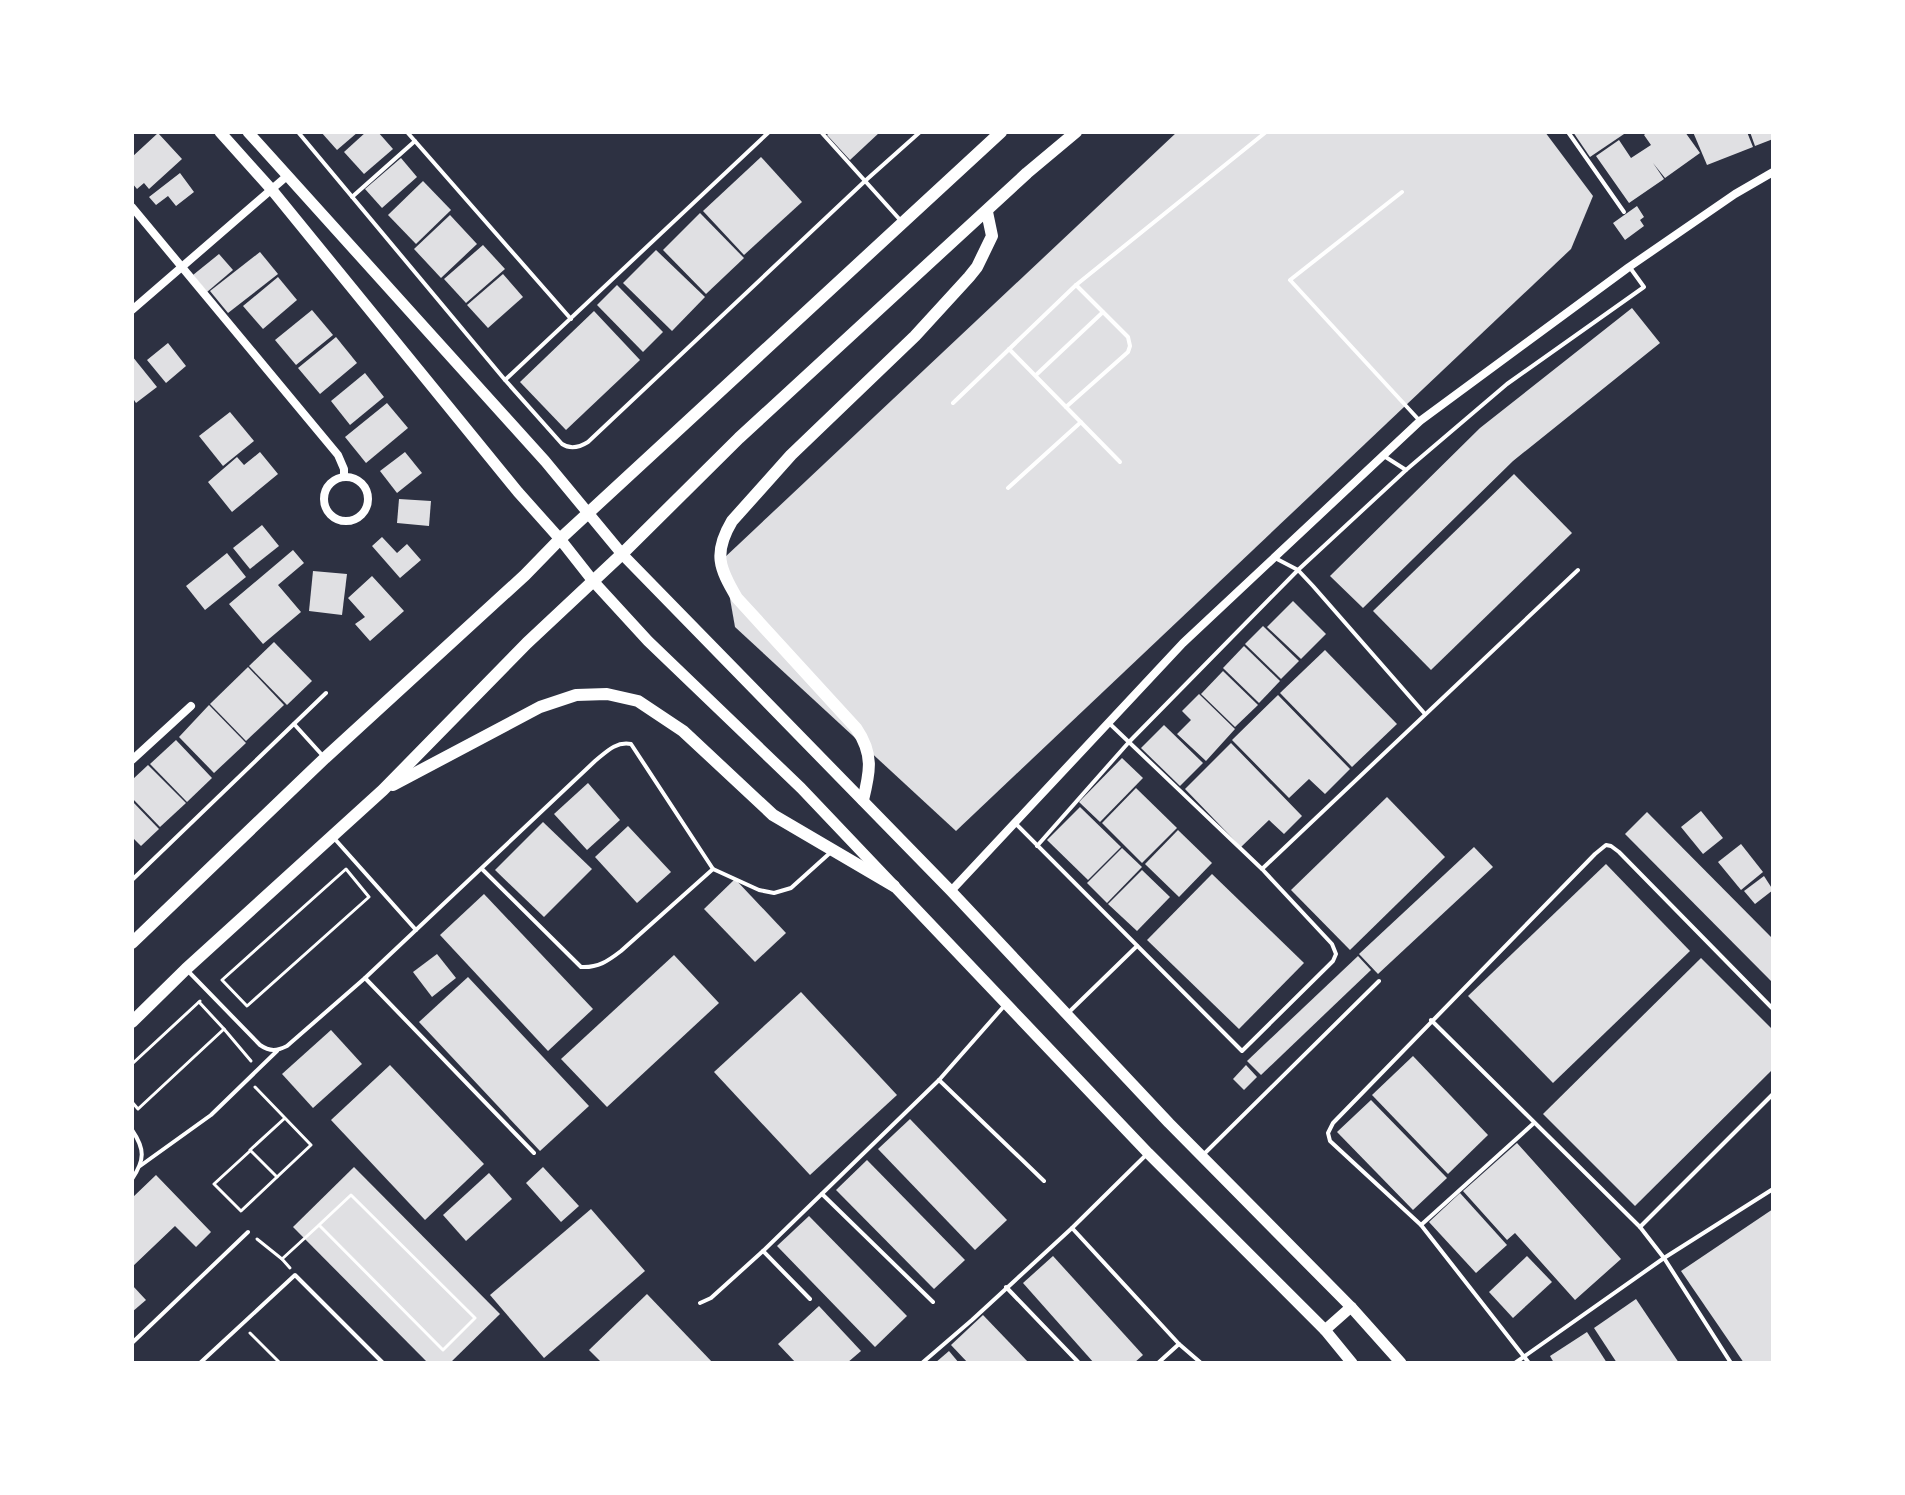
<svg xmlns="http://www.w3.org/2000/svg" width="1905" height="1495" font-family="Ubuntu,sans-serif">
	<style>
		.building { fill: #e0e0e3 }
		.lines { fill: none; stroke-linecap: round; stroke-linejoin: round }
		.path { stroke: #fff; stroke-width: 3 }
		.service { stroke: #fff; stroke-width: 4 }
		.minor { stroke: #fff; stroke-width: 8 }
		.secondary { stroke: #fff; stroke-width: 11 }
		.primary { stroke: #fff; stroke-width: 12 }
	</style>
	<rect width="100%" height="100%" fill="#2d3142"/>
	<!-- building -->
	<g class="building">
		<path d="M321,132H358L337,150Z"/>
		<path d="M366,132H378L393,149L364,174L344,152Z"/>
		<path d="M830,132H880L850,160L827,135Z"/>
		<path d="M1177,132H1545L1593,196L1571,249L956,831L735,627L723,559Z"/>
		<path d="M1573,132H1627L1590,157Z"/>
		<path d="M1647,132H1685L1700,153L1665,178L1653,163L1664,179L1629,203L1596,156L1619,140L1631,158L1651,145L1644,135Z"/>
		<path d="M1693,132H1747L1753,147L1707,165Z"/>
		<path d="M1750,132H1773V139L1755,146Z"/>
		<path d="M158,133L182,159L149,189L144,183L137,189L132,183V157Z"/>
		<path d="M761,157L802,202L744,255L703,211Z"/>
		<path d="M401,158L417,177L382,208L365,189Z"/>
		<path d="M180,173L194,192L176,206L168,196L156,205L149,197Z"/>
		<path d="M423,181L451,210L416,244L388,215Z"/>
		<path d="M1637,206L1644,217L1640,220L1644,226L1625,240L1613,223Z"/>
		<path d="M700,213L744,258L706,294L663,250Z"/>
		<path d="M450,215L477,244L441,278L414,249Z"/>
		<path d="M483,245L505,269L466,303L444,279Z"/>
		<path d="M656,250L705,297L672,331L623,283Z"/>
		<path d="M260,252L278,274L228,313L210,291Z"/>
		<path d="M219,254L233,270L207,292L193,275Z"/>
		<path d="M503,274L523,297L488,328L467,305Z"/>
		<path d="M278,277L297,300L263,329L243,306Z"/>
		<path d="M617,285L663,332L643,352L597,305Z"/>
		<path d="M1632,308L1660,343L1513,461L1363,608L1330,576L1480,428Z"/>
		<path d="M312,310L333,335L296,365L275,340Z"/>
		<path d="M594,311L640,360L566,430L520,382Z"/>
		<path d="M336,337L357,363L320,394L298,368Z"/>
		<path d="M168,343L186,366L166,383L147,360Z"/>
		<path d="M132,356L157,387L136,403L132,397Z"/>
		<path d="M365,373L384,397L350,425L331,401Z"/>
		<path d="M387,403L408,428L366,463L345,437Z"/>
		<path d="M230,412L254,441L223,466L199,436Z"/>
		<path d="M260,452L278,474L232,512L208,482L237,457L244,465Z"/>
		<path d="M405,452L422,473L397,493L380,471Z"/>
		<path d="M1514,474L1572,533L1431,670L1373,611Z"/>
		<path d="M399,499L431,501L429,526L397,523Z"/>
		<path d="M262,525L279,546L250,569L233,548Z"/>
		<path d="M382,537L397,553L407,544L421,560L400,578L372,546Z"/>
		<path d="M293,550L304,563L278,585L301,612L263,644L229,604Z"/>
		<path d="M227,553L246,577L205,610L186,586Z"/>
		<path d="M313,571L347,574L342,615L309,611Z"/>
		<path d="M372,576L404,611L370,641L355,624L365,617L348,598Z"/>
		<path d="M1293,601L1326,634L1301,659L1267,627Z"/>
		<path d="M1263,626L1299,661L1281,679L1245,644Z"/>
		<path d="M274,642L312,681L287,705L249,666Z"/>
		<path d="M1244,646L1280,681L1259,703L1223,668Z"/>
		<path d="M1325,650L1397,724L1352,767L1280,693Z"/>
		<path d="M248,667L284,705L246,741L210,704Z"/>
		<path d="M1223,671L1258,705L1235,727L1201,694Z"/>
		<path d="M1199,694L1235,729L1206,761L1177,734L1191,720L1182,711Z"/>
		<path d="M1278,695L1350,769L1325,794L1309,779L1289,798L1232,740Z"/>
		<path d="M209,705L246,743L214,773L179,737Z"/>
		<path d="M1164,725L1203,763L1180,786L1141,748Z"/>
		<path d="M176,740L212,778L187,802L150,764Z"/>
		<path d="M1231,743L1302,816L1284,834L1269,820L1241,847L1185,789Z"/>
		<path d="M1122,758L1143,778L1100,822L1079,802Z"/>
		<path d="M148,765L186,803L160,827L132,798V780Z"/>
		<path d="M588,783L620,820L587,850L554,814Z"/>
		<path d="M1136,788L1177,828L1142,863L1102,823Z"/>
		<path d="M1387,797L1445,857L1350,950L1291,890Z"/>
		<path d="M132,801L159,829L141,846L132,837Z"/>
		<path d="M1080,807L1121,847L1088,880L1047,840Z"/>
		<path d="M1701,811L1723,838L1703,854L1681,827Z"/>
		<path d="M1647,812L1773,939V983L1625,834Z"/>
		<path d="M543,822L592,869L544,917L495,870Z"/>
		<path d="M628,826L671,872L637,903L595,857Z"/>
		<path d="M1178,830L1212,863L1179,897L1145,864Z"/>
		<path d="M1741,844L1763,872L1741,890L1718,862Z"/>
		<path d="M1474,847L1493,867L1378,974L1359,954Z"/>
		<path d="M1122,848L1142,867L1107,903L1087,883Z"/>
		<path d="M1606,864L1690,951L1553,1083L1468,996Z"/>
		<path d="M1142,870L1170,897L1137,931L1108,904Z"/>
		<path d="M1212,874L1304,963L1239,1029L1147,940Z"/>
		<path d="M1764,876L1773,890L1755,904L1744,891Z"/>
		<path d="M735,879L786,933L755,962L704,909Z"/>
		<path d="M484,894L593,1009L548,1051L440,935Z"/>
		<path d="M437,954L456,978L432,997L413,972Z"/>
		<path d="M674,955L719,1003L607,1107L561,1059Z"/>
		<path d="M1358,956L1371,970L1261,1075L1247,1061Z"/>
		<path d="M1701,958L1773,1030V1069L1635,1206L1543,1114Z"/>
		<path d="M468,977L589,1106L540,1151L419,1022Z"/>
		<path d="M801,992L897,1095L810,1175L714,1072Z"/>
		<path d="M331,1030L362,1064L313,1108L282,1074Z"/>
		<path d="M1413,1056L1488,1135L1448,1174L1372,1095Z"/>
		<path d="M390,1065L484,1164L425,1220L331,1120Z"/>
		<path d="M1246,1065L1257,1077L1244,1090L1233,1079Z"/>
		<path d="M1371,1100L1447,1178L1413,1210L1337,1132Z"/>
		<path d="M910,1119L1007,1220L975,1250L878,1149Z"/>
		<path d="M1517,1143L1621,1259L1575,1300L1515,1233L1507,1240L1463,1191Z"/>
		<path d="M867,1160L965,1260L934,1289L836,1190Z"/>
		<path d="M354,1167L500,1314L450,1363H428L293,1227Z"/>
		<path d="M543,1167L579,1206L561,1222L526,1183Z"/>
		<path d="M489,1173L512,1199L466,1241L443,1215Z"/>
		<path d="M156,1175L211,1232L196,1247L175,1226L132,1267V1198Z"/>
		<path d="M1460,1193L1507,1245L1476,1273L1429,1222Z"/>
		<path d="M591,1209L645,1271L544,1358L490,1295Z"/>
		<path d="M1773,1209V1363H1744L1681,1271Z"/>
		<path d="M809,1216L907,1316L875,1347L777,1246Z"/>
		<path d="M1053,1256L1143,1355L1134,1363H1094L1023,1283Z"/>
		<path d="M1527,1256L1552,1282L1513,1318L1489,1292Z"/>
		<path d="M132,1285L146,1300L132,1312Z"/>
		<path d="M647,1294L713,1363H602L589,1350Z"/>
		<path d="M1636,1299L1679,1363H1617L1594,1328Z"/>
		<path d="M819,1306L861,1351L847,1363H796L778,1344Z"/>
		<path d="M983,1315L1029,1363H968L951,1345Z"/>
		<path d="M1587,1332L1607,1363H1554L1550,1356Z"/>
		<path d="M949,1351L959,1363H935Z"/>
	</g>
	<g class="lines">
		<!-- path -->
		<g class="path">
			<path d="M346,869L369,897L247,1006L222,980Z"/>
			<path d="M224,1029L251,1061"/>
			<path d="M132,1064L200,1001"/>
			<path d="M255,1087L311,1145L277,1177L250,1150L285,1118"/>
			<path d="M132,1102L138,1109L224,1029L199,1002"/>
			<path d="M250,1151L214,1184L241,1211L277,1177"/>
			<path d="M351,1195L475,1318L443,1350L319,1225Z"/>
			<path d="M257,1239L282,1259L290,1268"/>
			<path d="M282,1259L318,1226"/>
			<path d="M250,1333L280,1363"/>
		</g>
		<!-- service -->
		<g class="service">
			<path d="M298,132L505,380L562,444C571,450 580,447 588,442L865,181L920,132"/>
			<path d="M407,132L571,319"/>
			<path d="M821,132L902,222"/>
			<path d="M1568,132L1624,212"/>
			<path d="M1402,192L1290,280L1419,420"/>
			<path d="M352,197L415,141"/>
			<path d="M1009,349L1066,407L1128,352L1130,346L1128,337L1076,285"/>
			<path d="M1036,375L1103,312"/>
			<path d="M505,380L769,132"/>
			<path d="M953,403L1076,285L1266,132"/>
			<path d="M1066,407L1120,462"/>
			<path d="M1384,456L1406,470"/>
			<path d="M1008,488L1081,422"/>
			<path d="M1275,558L1298,570L1313,586L1425,714"/>
			<path d="M294,724L323,756"/>
			<path d="M1015,823L1242,1051L1333,961L1336,954L1332,944L1262,869L1110,724"/>
			<path d="M333,837L416,930"/>
			<path d="M1037,846L1129,742L1298,570L1406,470L1507,384L1644,287L1631,269"/>
			<path d="M482,869L581,967C598,968 608,961 621,951L713,869"/>
			<path d="M1262,869L1578,570"/>
			<path d="M132,880L326,693"/>
			<path d="M187,970L260,1045C270,1052 277,1051 287,1046L365,978L595,761C606,752 616,741 631,744L713,869L759,890L774,893L791,888L831,852"/>
			<path d="M365,978L534,1153"/>
			<path d="M1067,1014L1137,946"/>
			<path d="M1431,1020L1640,1227L1664,1258L1731,1363"/>
			<path d="M939,1080L1044,1181"/>
			<path d="M132,1130C145,1149 145,1160 132,1179"/>
			<path d="M1204,1154L1379,981"/>
			<path d="M140,1166L211,1115L277,1051"/>
			<path d="M822,1194L933,1302"/>
			<path d="M1421,1225L1534,1123"/>
			<path d="M1640,1227L1773,1094"/>
			<path d="M1072,1228L1179,1344L1201,1363"/>
			<path d="M763,1251L810,1299"/>
			<path d="M1006,1287L1079,1363"/>
			<path d="M700,1303L711,1298L763,1251L939,1080L1005,1005"/>
			<path d="M132,1343L248,1232"/>
			<path d="M200,1363L295,1275L383,1363"/>
			<path d="M922,1363L972,1320L1072,1228L1146,1155"/>
			<path d="M1158,1363L1179,1344"/>
			<path d="M1515,1363L1664,1258L1773,1189"/>
			<path d="M1529,1363L1421,1225L1330,1141L1328,1133L1333,1123L1595,854L1606,845L1611,846L1619,852L1773,1009"/>
		</g>
		<!-- minor -->
		<g class="minor">
			<path d="M132,207L338,455L344,469V477"/>
			<path d="M132,310L287,176"/>
			<circle cx="346" cy="499" r="22"/>
			<path d="M132,760L191,706"/>
			<path d="M951,891L1183,643L1420,421L1629,267L1735,194L1773,172"/>
		</g>
		<!-- secondary -->
		<g class="secondary">
			<path d="M220,132L272,190L518,492L560,539L593,581L648,641L801,788L1148,1153L1325,1330L1352,1363"/>
			<path d="M248,132L545,461L622,554L951,891L1169,1123L1351,1307L1401,1363"/>
			<path d="M1325,1330L1351,1307"/>
		</g>
		<!-- primary -->
		<g class="primary">
			<path d="M393,785L540,707L576,695L607,694L638,701L683,731L773,815L894,886"/>
			<path d="M863,800C870,772 874,754 856,728L737,598C719,568 713,553 732,521L791,455L915,336L969,277L977,267L992,236L987,212"/>
			<path d="M132,943L325,758L525,575L560,539L1001,132"/>
			<path d="M132,1022L186,969L383,790L527,643L622,554L739,438L1027,173L1076,132"/>
		</g>
	</g>
	<!-- border -->
	<rect width="1905" height="1495" fill="none" stroke="#ffffff" stroke-width="268"/>
</svg>
